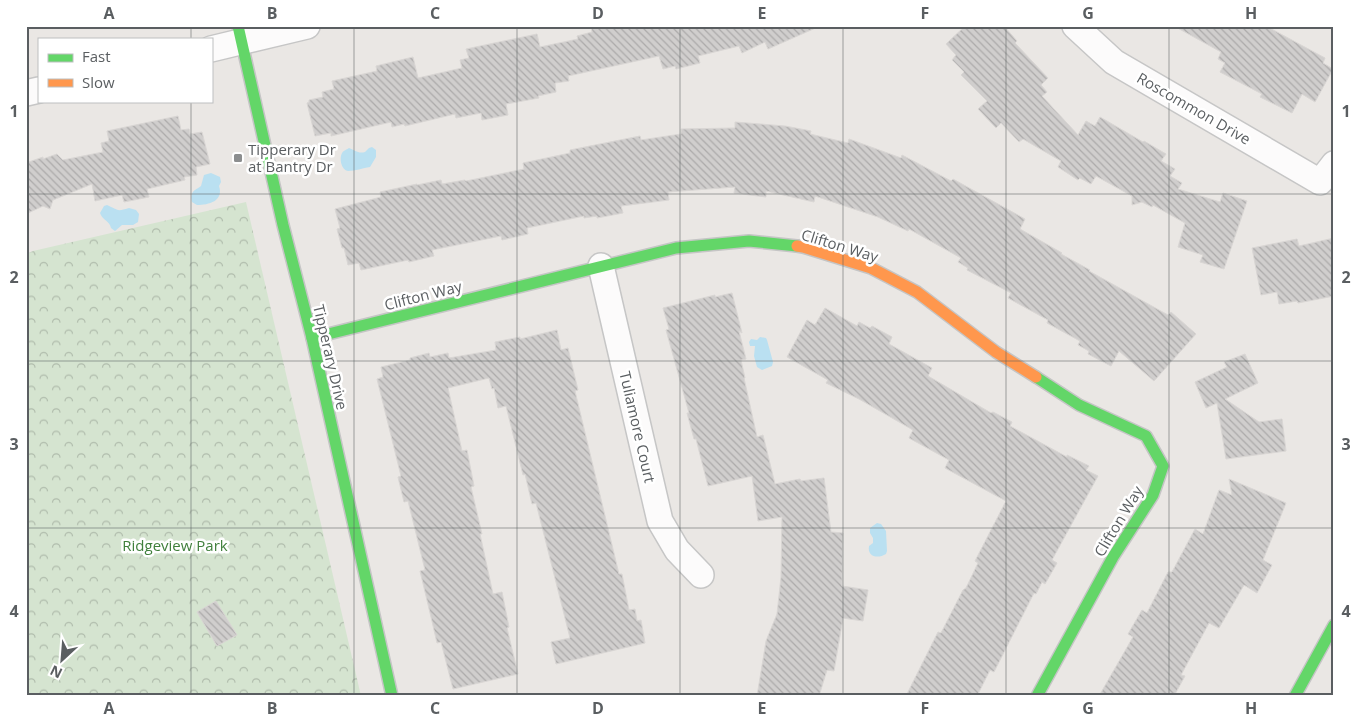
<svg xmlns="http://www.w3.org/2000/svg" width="1360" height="722" font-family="'Open Sans',sans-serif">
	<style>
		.park { fill: url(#park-crowns) }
		.water { fill: #bae0f1 }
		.building { fill: url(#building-back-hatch); stroke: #d9d6d4 }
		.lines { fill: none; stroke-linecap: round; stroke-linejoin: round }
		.street-casing { stroke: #c6c6c6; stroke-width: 28 }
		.fast-casing { stroke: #c5c5c5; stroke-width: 14 }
		.slow-casing { stroke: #c5c5c5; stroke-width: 14 }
		.street { stroke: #fcfbfb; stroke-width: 25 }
		.fast { stroke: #63d668; stroke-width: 11 }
		.slow { stroke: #ff974d; stroke-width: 11 }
		.grid { fill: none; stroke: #5a5e61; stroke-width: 1; stroke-opacity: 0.55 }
		.poi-dot { fill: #8c8e8f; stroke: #fff; stroke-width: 2 }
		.labels { text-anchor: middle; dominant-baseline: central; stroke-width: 5; stroke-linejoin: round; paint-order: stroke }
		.street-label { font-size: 15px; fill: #5a5e61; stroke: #fff }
		.poi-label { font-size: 15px; fill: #5a5e61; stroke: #fff; text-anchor: start }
		.park-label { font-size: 15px; fill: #3f7f3b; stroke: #fff }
		.neatline { fill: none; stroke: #5a5e61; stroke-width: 2 }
		.grid-label { font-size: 16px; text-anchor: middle; font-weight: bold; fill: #5a5e61 }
	</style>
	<defs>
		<pattern id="park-crowns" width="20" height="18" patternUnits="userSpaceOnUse" patternTransform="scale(1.25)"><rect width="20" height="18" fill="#d5e4d0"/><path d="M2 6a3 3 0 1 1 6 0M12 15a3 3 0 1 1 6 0" fill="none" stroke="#b0bcac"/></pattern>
		<pattern id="building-back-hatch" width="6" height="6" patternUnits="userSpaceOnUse" patternTransform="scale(1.25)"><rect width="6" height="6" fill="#d0cecd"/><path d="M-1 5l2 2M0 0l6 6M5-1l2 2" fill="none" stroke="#acaaaa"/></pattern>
	</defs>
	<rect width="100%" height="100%" fill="#eae7e4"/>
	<!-- park -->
	<path class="park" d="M246,202L361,696H26V254L33,251Z"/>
	<!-- water -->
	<g class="water">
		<path d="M372,147L376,150V157L370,167C363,168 355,171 348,171C341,170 339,158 342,153C344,150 346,150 349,148C355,150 358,154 365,152L369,148Z"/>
		<path d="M211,173L220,177L221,182L219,186C224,201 209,205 197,205L192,202C190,191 194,191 201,186L204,175Z"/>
		<path d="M107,205C119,210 116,212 129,208L136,210L139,214L138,222L133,225H122L115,231L111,228C110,221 102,220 100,213L104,206Z"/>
		<path d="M760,337L766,338L767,340L773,362L772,366L762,370L757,367L754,356L755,346H750L749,342L751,339L757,340Z"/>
		<path d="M877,523L881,524L886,531L887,551L886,554C878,559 867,557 869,546L873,543V538L870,533V528Z"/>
	</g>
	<!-- building -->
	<g class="building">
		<path d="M591,26H820L768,49L765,42L742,53L739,46L698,56L700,63L676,69L675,66L663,69L659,56L568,76L569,81L555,83L556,92L538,96L539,98L506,104L508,115L482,120L481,113L456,118L455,114L405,126L404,124L392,127L391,122L331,136V133L315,136L307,103L309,102V100L323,97L322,92L334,89L332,81L377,71L376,66L413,57L418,78L462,68L460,60L469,58L466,49L537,34L540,47L578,39L577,36L592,32Z"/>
		<path d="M965,26H1004L1017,41L1015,43L1048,78L1041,85L1047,92L1042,96L1078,135L1086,121L1095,126L1100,117L1143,142L1144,141L1166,154L1161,161L1175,169L1170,176L1182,183L1178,189L1220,202L1223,193L1247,201L1224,269L1200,262L1203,255L1178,247L1185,223L1153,205L1152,207L1142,202L1132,205V196L1096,176L1091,184L1080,178L1078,180L1058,167L1061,161L1023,139L1019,142L1001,123L996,128L978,109L987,101L961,75L964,72L952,60L956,55L946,44Z"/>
		<path d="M1174,26H1266L1325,58L1323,63L1333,69L1315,102L1302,94L1292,113L1260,97L1262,94L1220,72L1225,63L1218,59L1221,52Z"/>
		<path d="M178,116L181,130L189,129L190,134L202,132L210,164L196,167L197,175L184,177L185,180L147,189L149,197L124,202L122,195L95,201L92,184L53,200L50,209L43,206L26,214V163L43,157V159L57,154L63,160L103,152L101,143L109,141L107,131Z"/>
		<path d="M735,122L785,126L811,131L810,134L848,143L849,139L901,158L902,155L951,181L953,179L1025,219L1020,229L1062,253L1061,254L1090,270L1089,271L1168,315L1171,312L1196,334L1154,381L1119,351L1111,366L1088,354L1089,351L1078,345L1080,341L1047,323L1048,320L1008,298L1011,293L967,270L968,268L958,262L961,258L909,229L908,231L878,217L815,196L814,202L766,191V197L734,193L735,187L668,192L669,200L621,206L623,213L597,218V216L584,218V216L527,228L528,234L502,240L501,236L432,250L434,256L409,262L408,260L361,270L359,263L348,265L344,248H342L337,229L340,228L335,209L381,197L380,192L417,184V185L441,180L442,184L465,180L466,181L524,169L523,163L570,153V150L640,136L641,140L681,134V129L735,128Z"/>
		<path d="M1334,238V296L1298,303L1297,301L1279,304L1277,292L1261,295L1252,248L1297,239L1299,246Z"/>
		<path d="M732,293L742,333L739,331L746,359L741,360L745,378H744L757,437L763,435L775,484L800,479L801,481L824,478L831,532L843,533L842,586L868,590L863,621L843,618L834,671L827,670L819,696H757L766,641L777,614L781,577L782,517L758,521L752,476L708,486L696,439H694L687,413H689L666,330L669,329L663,308L715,295V297Z"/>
		<path d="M825,308L857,326L859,322L870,328L872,326L892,337L889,344L932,368L928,376L991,413L993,412L1012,422L1010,426L1067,457V455L1089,466L1086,470L1098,476L1052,560L1057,563L1045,584L1042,582L1036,594L1034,593L994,672L990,670L977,696H906L938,632L941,633L963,590L966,588L978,563L975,561L1006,501L945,468L949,460L909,438L913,430L859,399L826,383L828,380L787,357L807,320L815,325Z"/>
		<path d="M557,330L561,350L568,348L578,390L575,391L619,574H622L629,610L635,609L637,621L641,620L645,643L556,664L551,642L570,638L536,503L532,504L525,474L523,475L506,406L498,408L494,388L492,389L489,378L448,388L462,451L467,450L474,486L471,487L482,534H480L493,594L502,592L509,627L507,628L518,674L453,689L441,642L437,643L431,617L420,571L425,570L408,501L404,502L398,477L401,476L377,379L383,377L381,367L410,360V358L429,353L430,357L448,353L449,358L496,350L495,342L520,337V339Z"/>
		<path d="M1245,354L1258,383L1225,399L1259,422L1282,419L1286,451L1226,459L1217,403L1206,408L1195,382L1227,367L1224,362Z"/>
		<path d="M1229,479L1286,503L1263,560L1272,565L1257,593L1244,585L1219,628L1209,623L1181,675L1185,676L1174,696H1099L1133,637L1128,634L1142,610L1147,613L1168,572H1172L1195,529L1203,534L1219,490L1232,495Z"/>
		<path d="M216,601L237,635L217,646L197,612Z"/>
	</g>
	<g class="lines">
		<defs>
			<g id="street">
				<path d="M1075,26L1114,62L1320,182L1334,164"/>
				<path d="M211,49L307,26"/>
				<path d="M26,93L39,90"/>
				<path d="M601,266L660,521L677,550L701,575"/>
			</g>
			<g id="fast">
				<path d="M238,26L283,225L312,338L392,696"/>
				<path d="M312,338L676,248L749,241L797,246"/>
				<path d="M1036,377L1079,405L1146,436L1163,466L1153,495L1113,557L1037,696"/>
				<path d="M1295,696L1334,625"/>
			</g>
			<path id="slow" d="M797,246L803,247L871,268L917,292L996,352L1036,377"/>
		</defs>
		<!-- street casing -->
		<use href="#street" class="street-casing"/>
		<!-- fast casing -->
		<use href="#fast" class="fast-casing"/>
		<!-- slow casing -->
		<use href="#slow" class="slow-casing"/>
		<!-- street -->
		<use href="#street" class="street"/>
		<!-- fast -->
		<use href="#fast" class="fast"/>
		<!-- slow -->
		<use href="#slow" class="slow"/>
	</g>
	<!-- grid -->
	<path class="grid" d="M191,26V39M354,26V696M517,26V696M680,26V696M843,26V696M1006,26V696M1169,26V696M191,101V696M26,194H1334M26,361H1334M26,528H1334"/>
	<!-- markers -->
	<rect class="poi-dot" x="233" y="153" width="10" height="10" rx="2.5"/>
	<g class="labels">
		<!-- street labels -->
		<g class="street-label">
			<text transform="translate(1194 108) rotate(30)">Roscommon Drive</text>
			<text transform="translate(840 245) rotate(17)">Clifton Way</text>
			<text transform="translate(423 295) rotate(-14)">Clifton Way</text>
			<text transform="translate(331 357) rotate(77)">Tipperary Drive</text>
			<text transform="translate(638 427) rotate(77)">Tuliamore Court</text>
			<text transform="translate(1118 521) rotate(-59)">Clifton Way</text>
		</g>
		<!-- poi labels -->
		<g class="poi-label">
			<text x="248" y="149">Tipperary Dr<tspan x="248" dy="17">at Bantry Dr</tspan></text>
		</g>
		<!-- park labels -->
		<g class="park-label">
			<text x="175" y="545">Ridgeview Park</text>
		</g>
	</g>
	<!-- border -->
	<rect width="1360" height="722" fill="none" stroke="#ffffff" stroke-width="55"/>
	<!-- legend -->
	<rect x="38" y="38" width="175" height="65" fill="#ffffff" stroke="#bdbfc0"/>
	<rect x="48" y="54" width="25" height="8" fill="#63d668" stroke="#bdbfc0"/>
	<text x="82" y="62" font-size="15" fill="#5a5e61">Fast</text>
	<rect x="48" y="79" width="25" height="8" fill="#ff974d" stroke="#bdbfc0"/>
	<text x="82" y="88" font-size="15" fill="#5a5e61">Slow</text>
	<!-- north arrow -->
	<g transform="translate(62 660) rotate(206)" stroke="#ffffff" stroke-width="4" paint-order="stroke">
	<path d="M0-4L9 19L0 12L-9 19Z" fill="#5a5e61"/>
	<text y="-8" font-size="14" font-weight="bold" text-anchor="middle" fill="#5a5e61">N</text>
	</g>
	<rect x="28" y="28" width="1304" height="666" class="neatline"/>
	<g class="grid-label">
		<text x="109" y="19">A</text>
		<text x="272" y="19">B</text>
		<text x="435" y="19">C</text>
		<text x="598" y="19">D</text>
		<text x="762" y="19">E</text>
		<text x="925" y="19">F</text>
		<text x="1088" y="19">G</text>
		<text x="1251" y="19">H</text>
		<text x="14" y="117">1</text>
		<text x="1346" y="117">1</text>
		<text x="14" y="283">2</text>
		<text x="1346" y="283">2</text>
		<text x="14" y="450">3</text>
		<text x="1346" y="450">3</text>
		<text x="14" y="617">4</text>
		<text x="1346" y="617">4</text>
		<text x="109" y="714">A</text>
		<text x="272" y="714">B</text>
		<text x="435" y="714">C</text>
		<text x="598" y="714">D</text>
		<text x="762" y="714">E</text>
		<text x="925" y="714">F</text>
		<text x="1088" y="714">G</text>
		<text x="1251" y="714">H</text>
	</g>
</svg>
